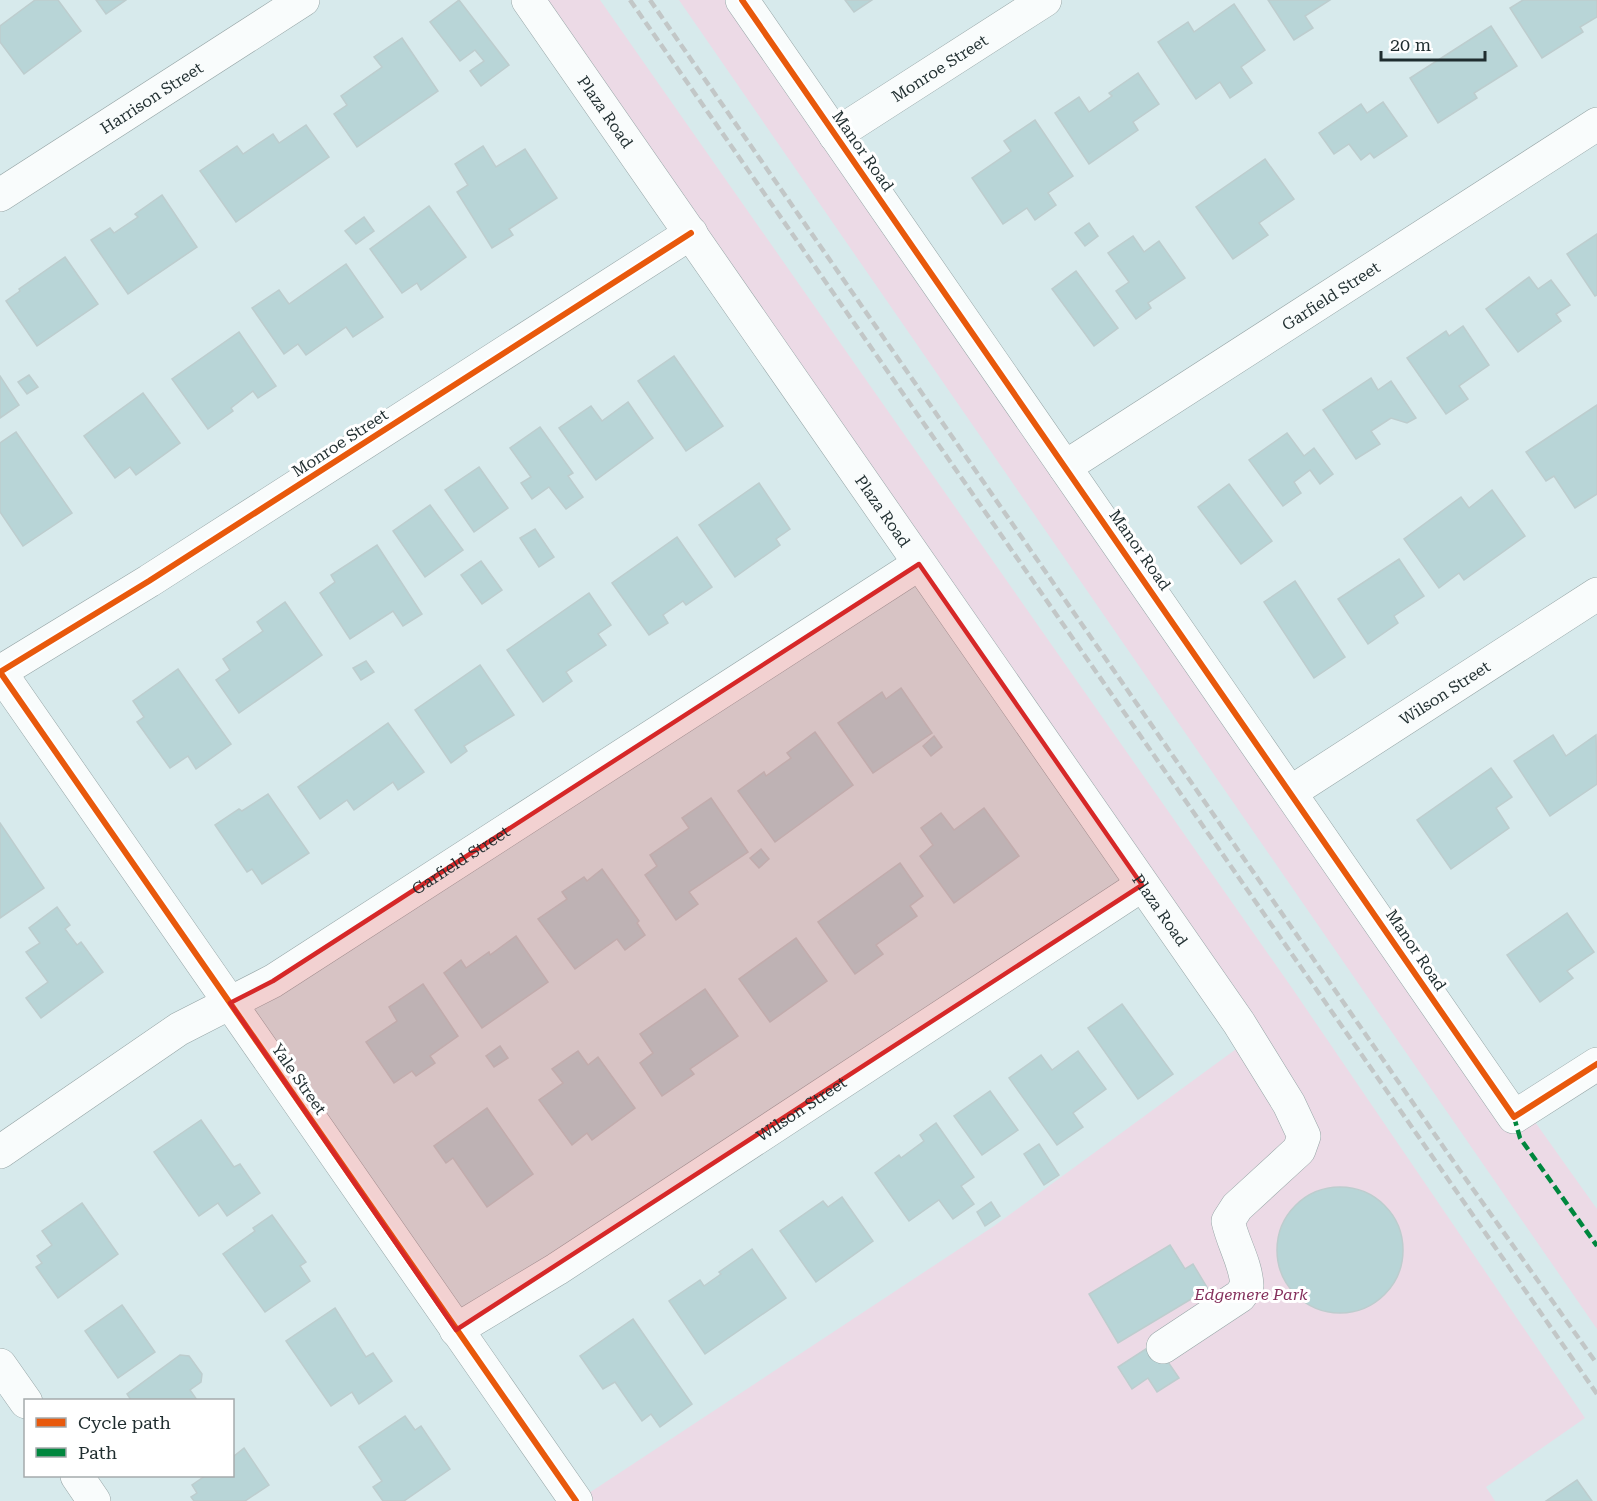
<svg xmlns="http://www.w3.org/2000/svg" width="1597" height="1501" font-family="'Roboto Serif',serif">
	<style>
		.green { fill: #ecdae6 }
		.building { fill: #b8d5d7; stroke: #bdcdce; stroke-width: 1.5 }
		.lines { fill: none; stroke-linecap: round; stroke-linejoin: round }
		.minor-casing { stroke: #96a5a6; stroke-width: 34 }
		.minor { stroke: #f9fcfc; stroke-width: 33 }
		.rail { stroke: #c2c7c7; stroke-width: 4.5; stroke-dasharray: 9 4.5; stroke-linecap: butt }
		.quiet { stroke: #00873e; stroke-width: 4.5; stroke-dasharray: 9 4.5; stroke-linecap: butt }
		.cycleway-casing { stroke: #fff; stroke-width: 10 }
		.cycleway { stroke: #e8590c; stroke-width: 6 }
		.marked { fill: #d62828; fill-opacity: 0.2; stroke: #d62828; stroke-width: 4.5; stroke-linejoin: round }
		.labels { text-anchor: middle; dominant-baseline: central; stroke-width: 6; stroke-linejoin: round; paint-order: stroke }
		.street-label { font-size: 16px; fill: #1f2d2f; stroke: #fff }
		.park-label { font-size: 16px; font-style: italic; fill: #85305c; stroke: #fff }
	</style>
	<rect width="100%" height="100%" fill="#d7eaec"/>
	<!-- green -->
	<g class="green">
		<path d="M526,0H600L1292,988L1585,1418L1486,1487L1495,1501H594L589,1493L994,1226L1258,1033Z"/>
		<path d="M679,0H736L1597,1209V1329Z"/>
	</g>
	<!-- building -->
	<g class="building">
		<path d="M35,0H58L81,31L24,74L0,42V26Z"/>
		<path d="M96,0H126L106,14Z"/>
		<path d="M459,0L509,65L481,86L470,71L484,61L475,50L460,61L430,22Z"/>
		<path d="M845,0H872L854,12Z"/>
		<path d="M1268,0H1330L1305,16L1313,28L1294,40Z"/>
		<path d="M1523,0H1597V17L1580,27L1583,32L1542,58L1510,8Z"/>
		<path d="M1234,4L1265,50L1241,67L1252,83L1230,98L1220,82L1196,99L1158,42L1188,22L1194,32Z"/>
		<path d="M1491,26L1517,66L1474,93L1477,98L1438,123L1410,78Z"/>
		<path d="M402,38L438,91L357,147L334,114L347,105L341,96L382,67L374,57Z"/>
		<path d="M1138,73L1159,104L1133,122L1138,130L1089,164L1055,113L1079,97L1089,112L1112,96L1109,93Z"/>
		<path d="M1383,102L1407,136L1374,158L1370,153L1361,160L1349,144L1334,154L1319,133L1361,104L1367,113Z"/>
		<path d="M1035,120L1073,176L1048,193L1056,205L1035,220L1027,208L1003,224L972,178L1011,151L1004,141Z"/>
		<path d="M306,125L329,157L236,222L200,171L237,146L243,154L273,134L279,143Z"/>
		<path d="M483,146L496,167L525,149L557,198L509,229L513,235L492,248L457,192L468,185L455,164Z"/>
		<path d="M1265,159L1294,199L1259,223L1268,235L1233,259L1196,207Z"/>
		<path d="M162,195L197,247L128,294L91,240L110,228L114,233L138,217L135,214Z"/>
		<path d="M429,206L466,257L421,290L417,283L402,293L370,249Z"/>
		<path d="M364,217L374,231L356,244L345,231Z"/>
		<path d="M1089,223L1098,236L1085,246L1075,233Z"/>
		<path d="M1597,234V295L1595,296L1567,254Z"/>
		<path d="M1133,236L1144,252L1159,241L1185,278L1148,303L1151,308L1136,319L1116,291L1129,282L1108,253Z"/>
		<path d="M65,257L98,304L37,346L6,301L20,291L19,289Z"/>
		<path d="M346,264L383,317L353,337L346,327L306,355L298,344L284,354L252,308L279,290L289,304Z"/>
		<path d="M1076,271L1118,328L1094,346L1052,289Z"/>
		<path d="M1529,277L1538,289L1551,280L1570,305L1556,314L1561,321L1518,352L1486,309Z"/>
		<path d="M1463,326L1489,365L1459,386L1468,399L1446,414L1407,358L1446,331L1449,336Z"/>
		<path d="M239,332L276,386L258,398L253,391L231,408L233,411L208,429L172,379Z"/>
		<path d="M674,356L723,426L686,451L638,381Z"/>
		<path d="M29,375L38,387L27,394L18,382Z"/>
		<path d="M0,376L19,405L0,418Z"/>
		<path d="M1371,378L1378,390L1391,381L1416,418L1407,423L1391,418L1371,431L1380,444L1356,459L1323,410Z"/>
		<path d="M143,393L180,443L136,475L130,467L115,478L84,436Z"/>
		<path d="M628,402L653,438L596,480L559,428L591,406L602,421Z"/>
		<path d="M1597,405V494L1575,508L1554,476L1546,481L1526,452Z"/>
		<path d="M540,427L573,473L568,476L583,497L566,509L549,487L532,499L521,483L531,477L510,448Z"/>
		<path d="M16,432L72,513L23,546L0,512V443Z"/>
		<path d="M1287,433L1304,456L1314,448L1333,474L1320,484L1310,470L1294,482L1301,493L1283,506L1249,460Z"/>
		<path d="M479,467L508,508L474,532L445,490Z"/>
		<path d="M759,483L790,529L776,539L780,545L735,577L699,525Z"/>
		<path d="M1229,484L1272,541L1241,564L1198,507Z"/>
		<path d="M1492,490L1525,536L1464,580L1459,573L1439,588L1404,539L1461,497L1469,508Z"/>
		<path d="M430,505L463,550L425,577L393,531Z"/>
		<path d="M535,529L554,557L539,567L520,538Z"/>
		<path d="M677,537L712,587L686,605L683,601L663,615L668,623L649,635L612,583Z"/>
		<path d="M377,545L422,614L403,626L393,611L350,639L320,593L335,582L331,575Z"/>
		<path d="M1399,559L1424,596L1394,616L1398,623L1368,644L1338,599Z"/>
		<path d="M481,561L502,590L482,604L461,575Z"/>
		<path d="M1295,581L1345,657L1314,678L1264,602Z"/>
		<path d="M589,593L611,625L598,634L606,645L566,672L572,681L543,702L507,650Z"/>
		<path d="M285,602L322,655L239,713L216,680L230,670L223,659L263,631L257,622Z"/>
		<path d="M366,661L374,672L361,680L353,668Z"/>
		<path d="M480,665L514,715L464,746L467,751L451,763L415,710Z"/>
		<path d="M178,669L231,744L196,769L188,756L170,768L137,722L144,717L133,701Z"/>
		<path d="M901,688L932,733L873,773L838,723L882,692L886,699Z"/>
		<path d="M388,723L424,772L398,790L393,782L354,810L347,800L320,819L298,787Z"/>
		<path d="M815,732L853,785L775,842L738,791L764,772L766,776L791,758L787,753Z"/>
		<path d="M1553,735L1566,756L1596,735L1597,784L1550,816L1514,761Z"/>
		<path d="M934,736L942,747L931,756L923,746Z"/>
		<path d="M1491,768L1512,797L1496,808L1509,828L1451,869L1417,820Z"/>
		<path d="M268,794L309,853L262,884L252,869L247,872L215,825L239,809L242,811Z"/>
		<path d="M711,798L748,852L689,892L698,904L676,920L645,875L657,866L650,855L689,828L682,818Z"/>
		<path d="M984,808L1019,856L954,903L920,856L933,845L921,828L941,813L954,830Z"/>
		<path d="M0,823L44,888L0,918Z"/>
		<path d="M761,849L769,859L759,868L750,858Z"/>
		<path d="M900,863L923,896L910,906L917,916L876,945L883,954L855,974L818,922Z"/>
		<path d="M602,869L639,921L637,923L645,935L625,950L617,939L575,969L538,919L567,899L562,892L584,877L587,881Z"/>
		<path d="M57,907L70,925L65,929L77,945L81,942L103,972L41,1018L26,998L48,982L26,952L40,943L29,928Z"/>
		<path d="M1567,913L1594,952L1567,971L1573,978L1540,1002L1507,955Z"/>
		<path d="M516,936L548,982L482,1028L444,973L461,960L466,968L489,952L490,955Z"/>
		<path d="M796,938L827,981L770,1022L739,979Z"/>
		<path d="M423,984L458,1036L430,1056L435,1063L416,1076L412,1071L394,1083L366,1042L397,1021L389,1007Z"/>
		<path d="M705,989L738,1036L690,1069L694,1074L662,1096L640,1063L653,1053L640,1034Z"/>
		<path d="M1122,1004L1173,1074L1138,1099L1088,1028Z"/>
		<path d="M500,1046L508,1058L494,1067L486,1056Z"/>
		<path d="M578,1051L588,1065L598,1057L635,1108L592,1140L587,1133L572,1145L539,1100L563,1083L552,1069Z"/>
		<path d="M1078,1051L1106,1089L1073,1113L1083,1127L1057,1145L1009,1078L1041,1055L1052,1070Z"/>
		<path d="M990,1091L1018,1130L982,1155L954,1116Z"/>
		<path d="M487,1108L533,1174L487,1207L453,1158L446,1163L434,1146Z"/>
		<path d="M201,1120L234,1167L240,1164L260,1193L227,1216L218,1203L199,1216L154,1152Z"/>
		<path d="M936,1123L974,1177L961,1186L974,1204L953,1219L939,1200L909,1221L875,1173L899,1155L901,1158L924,1141L920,1135Z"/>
		<path d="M1039,1144L1059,1175L1044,1185L1024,1154Z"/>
		<circle cx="1340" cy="1250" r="63"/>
		<path d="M842,1197L873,1241L816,1282L780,1231L823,1201L828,1207Z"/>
		<path d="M991,1202L1000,1216L985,1226L977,1212Z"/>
		<path d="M82,1203L118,1254L58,1298L36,1267L42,1263L37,1256L52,1245L42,1231Z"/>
		<path d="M272,1215L306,1262L300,1266L310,1281L265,1312L223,1254L255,1231L253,1228Z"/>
		<path d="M1170,1245L1185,1269L1193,1264L1208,1289L1118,1343L1089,1294Z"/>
		<path d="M752,1249L786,1298L705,1354L669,1301L700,1280L704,1286L721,1274L719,1272Z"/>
		<path d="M122,1305L155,1352L118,1378L85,1331Z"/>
		<path d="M335,1308L366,1357L373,1353L392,1381L359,1404L352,1392L331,1406L286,1341Z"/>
		<path d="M633,1319L692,1404L660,1427L651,1414L642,1421L615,1382L603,1389L580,1356Z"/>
		<path d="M1155,1343L1179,1378L1157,1392L1148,1378L1132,1389L1118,1367Z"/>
		<path d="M180,1355L189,1356L202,1374L201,1382L190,1390L197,1400H131L127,1394Z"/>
		<path d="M405,1416L415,1430L421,1426L450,1469L404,1501H383L373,1487L382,1481L359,1447Z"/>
		<path d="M244,1448L269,1485L245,1501H194L191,1497L197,1493L192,1485L205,1476H232V1454L234,1456Z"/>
		<path d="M1577,1480L1592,1501H1546Z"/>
	</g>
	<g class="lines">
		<defs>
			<g id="minor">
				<path id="s1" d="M528,0L1239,1023L1289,1104L1304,1136L1299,1150L1237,1207L1228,1221C1233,1244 1246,1263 1247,1286L1240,1296L1163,1347"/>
				<path d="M742,0L1514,1117L1597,1064"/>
				<path id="s2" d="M835,135L1045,0"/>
				<path id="s3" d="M0,195L303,0"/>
				<path id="s4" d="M1065,467L1597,124"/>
				<path id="s5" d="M1291,792L1597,594"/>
				<path id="s6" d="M0,1152L179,1029L273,981L919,564"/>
				<path id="s7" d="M456,1330L557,1269L1142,885"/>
				<path d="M0,1365L26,1402"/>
				<path d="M77,1476L94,1501"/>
				<path d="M576,1501L0,672L149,581L691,233"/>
			</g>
		</defs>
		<!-- minor casing -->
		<use href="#minor" class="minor-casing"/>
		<!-- minor -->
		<use href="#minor" class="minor"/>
		<!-- rail -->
		<g class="rail">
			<path d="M630,0L1597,1394"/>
			<path d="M650,0L1458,1168L1597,1364"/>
		</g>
		<!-- quiet -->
		<path class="quiet" d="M1514,1117L1520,1138L1597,1246"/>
		<defs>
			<g id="cycleway">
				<path d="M742,0L1514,1117L1597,1064"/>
				<path d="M576,1501L0,672L149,581L691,233"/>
			</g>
		</defs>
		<!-- cycleway casing -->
		<use href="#cycleway" class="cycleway-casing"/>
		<!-- cycleway -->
		<use href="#cycleway" class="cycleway"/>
	</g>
	<!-- marked area -->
	<path class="marked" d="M919,564L1142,885L456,1330L230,1003L273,981Z"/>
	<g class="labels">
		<!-- street labels -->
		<g class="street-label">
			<text stroke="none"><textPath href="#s2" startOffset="124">Monroe Street</textPath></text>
			<text stroke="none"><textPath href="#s3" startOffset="180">Harrison Street</textPath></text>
			<text stroke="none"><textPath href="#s1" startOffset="136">Plaza Road</textPath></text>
			<text transform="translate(863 151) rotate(55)">Manor Road</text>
			<text stroke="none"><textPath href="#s4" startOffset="316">Garfield Street</textPath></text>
			<text transform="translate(340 443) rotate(-33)">Monroe Street</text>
			<text stroke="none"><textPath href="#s1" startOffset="622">Plaza Road</textPath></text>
			<text transform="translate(1140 550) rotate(55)">Manor Road</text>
			<text stroke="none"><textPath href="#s5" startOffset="183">Wilson Street</textPath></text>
			<text stroke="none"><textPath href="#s6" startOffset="546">Garfield Street</textPath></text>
			<text stroke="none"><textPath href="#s1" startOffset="1108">Plaza Road</textPath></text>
			<text transform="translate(1416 950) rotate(56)">Manor Road</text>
			<text transform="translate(299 1079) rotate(55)">Yale Street</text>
			<text stroke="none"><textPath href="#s7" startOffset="410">Wilson Street</textPath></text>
		</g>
		<!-- park labels -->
		<g class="park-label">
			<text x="1251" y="1294">Edgemere Park</text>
		</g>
	</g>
	<!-- legend -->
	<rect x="24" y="1399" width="210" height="78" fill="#ffffff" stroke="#a5abac" stroke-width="1.5"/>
	<rect x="36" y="1418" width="30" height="9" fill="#e8590c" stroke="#a5abac" stroke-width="1.5"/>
	<text x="78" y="1429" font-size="18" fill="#1f2d2f">Cycle path</text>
	<rect x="36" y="1448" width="30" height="9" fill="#00873e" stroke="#a5abac" stroke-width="1.5"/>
	<text x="78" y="1459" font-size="18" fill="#1f2d2f">Path</text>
	<!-- scale -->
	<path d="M1381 51v9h104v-9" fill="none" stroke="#1f2d2f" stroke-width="3"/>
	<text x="1390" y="51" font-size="18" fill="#1f2d2f" stroke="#ffffff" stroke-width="4.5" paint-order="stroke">20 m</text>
</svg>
